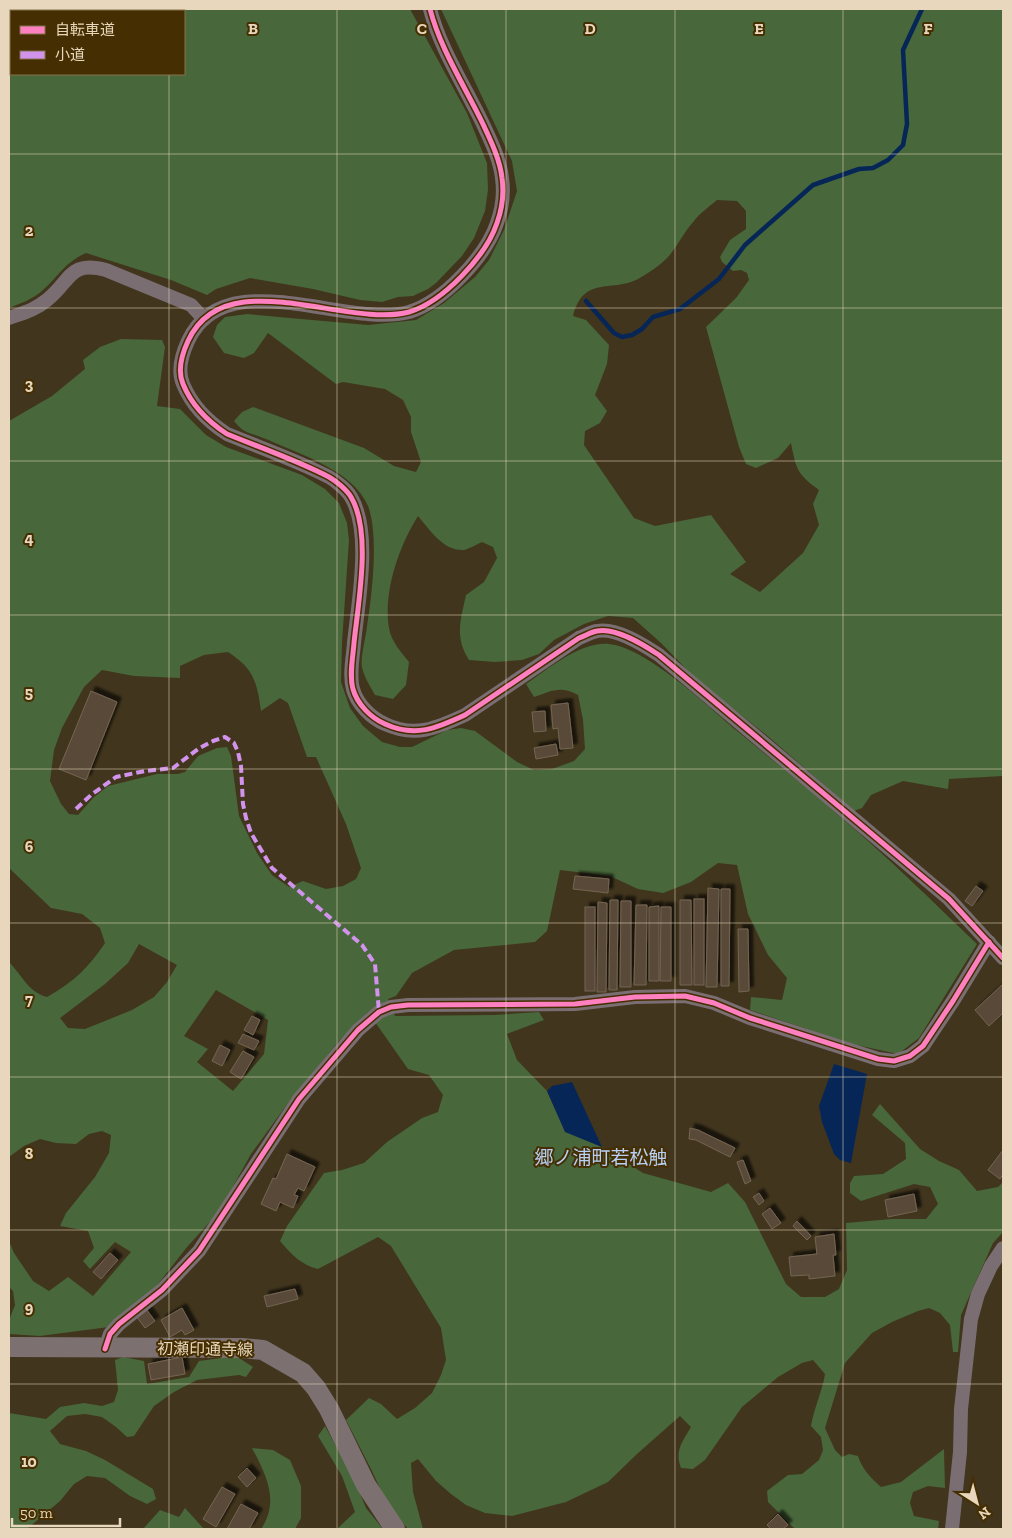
<svg xmlns="http://www.w3.org/2000/svg" width="1012" height="1538" font-family="'Zilla Slab','Noto Sans JP',serif">
	<style>
		.green { fill: #48673a; fill-rule: evenodd }
		.water { fill: #062658 }
		.lines { fill: none; stroke-linecap: round; stroke-linejoin: round }
		.stream { stroke: #062658; stroke-width: 4.5 }
		.building { fill: #594a38; stroke: #746552; filter: url(#shadow) }
		.street { stroke: #7a6e73; stroke-width: 14 }
		.secondary { stroke: #7c7071; stroke-width: 20 }
		.quiet { stroke: #d193ec; stroke-width: 4; stroke-dasharray: 8 4; stroke-linecap: butt }
		.cycleway-casing { stroke: #452e01; stroke-width: 8 }
		.cycleway { stroke: #ff80c0; stroke-width: 5 }
		.grid { fill: none; stroke: #e8d7bc; stroke-width: 1; stroke-opacity: 0.55 }
		.labels { text-anchor: middle; dominant-baseline: central; stroke-width: 4; stroke-linejoin: round; paint-order: stroke }
		.street-label { font-size: 16px; fill: #e8d7bc; stroke: #452e01 }
		.quarter-label { font-size: 19px; fill: #b6cff5; stroke: #452e01 }
		.grid-label { font-size: 16px; text-anchor: middle; font-weight: bold; fill: #e8d7bc; stroke: #452e01; stroke-width: 4; stroke-linejoin: round; paint-order: stroke }
	</style>
	<defs>
		<filter id="shadow"><feDropShadow dx="4.5" dy="-4.5" stdDeviation="1" flood-color="#0009"/></filter>
	</defs>
	<rect width="100%" height="100%" fill="#41351d"/>
	<!-- green -->
	<g class="green">
		<path d="M9,9H410L467,113L487,163L488,190L485,211L474,238L462,256L436,283L428,289L413,296L398,297L382,302L360,300L313,289L250,278L216,289L207,295L171,280L86,253C64,263 60,275 44,289C34,299 21,303 9,308ZM184,11V74H11V11Z"/>
		<path d="M441,9H1003V776L949,779L948,789L903,781L871,795L862,808L854,811L770,738L693,676L661,643L633,618L608,616L584,624L554,640L539,654L522,660L495,662L469,660C454,637 461,619 466,595L484,582L497,558L493,547L482,542C477,544 469,549 464,550C443,551 430,530 418,516C399,546 383,592 389,628C391,641 401,652 409,662L406,685L393,699L375,695C370,686 364,677 362,667C360,658 366,637 367,626C372,596 379,534 368,506C353,470 299,454 266,439C250,432 245,435 234,421L242,412L253,407L364,448L394,466L416,472L421,462L411,432V417L403,400L385,389L343,382L336,384L268,333L254,353L244,358L224,353L213,337L217,325L225,317L247,314L368,325L416,320L444,303L475,277L489,260L504,230L517,191L512,161ZM717,200L737,201L746,211V229L730,240L720,257L722,262L733,271L741,270L747,273L749,280L736,298L706,327L739,447L746,464L756,468L778,458L791,443C796,469 797,474 819,490L813,504L819,525L803,553L760,592L730,574L746,562L711,515L655,526L634,518L584,445L585,431L600,423L607,411L595,395L607,364L609,345L586,320L573,316C584,275 610,293 638,279C648,273 661,265 669,256C678,245 684,232 694,221C700,213 709,207 717,200Z"/>
		<path d="M121,339L162,340L165,347L157,406L180,409L206,435L226,447L302,475L325,489L339,503L347,523L349,540L342,643L341,682L350,708L363,726L382,742L400,747H412L447,730L461,728L475,731L517,762L534,770L552,769L574,761L585,749L583,720L578,695C561,685 551,691 534,697L526,684C548,669 581,641 609,644C645,647 708,706 736,730C772,760 809,789 844,820C890,859 933,902 977,944L919,1038L898,1054L852,1044L750,1010L751,997L782,1000L787,978L768,955L748,914L737,865L718,863L691,882L663,893L638,889L610,876L560,870L547,931L535,942L454,950L412,973L396,996L388,999L395,1016L494,1015L539,1012L544,1020L507,1034L517,1060L547,1091L565,1131L602,1147L643,1173L711,1192L728,1183L745,1202L786,1284L801,1297H825L839,1289L847,1270L846,1223L892,1219H926L938,1204L930,1187L914,1184L861,1201L850,1193V1183L854,1176L883,1174L906,1159L905,1143L872,1115L880,1104L920,1149L939,1161L959,1170L977,1191L998,1187L1003,1182V1232L993,1243L961,1315L958,1352H953L950,1325L940,1313L929,1308L918,1311L892,1322L872,1333L845,1363L825,1428L835,1450L842,1457L849,1454L858,1456C862,1469 871,1478 881,1487L901,1482L944,1449L945,1488L928,1486L913,1492L910,1503L914,1516L939,1521L938,1529H795L768,1502L767,1491L788,1475L802,1474L819,1460L823,1450L821,1437L811,1426C814,1408 822,1392 825,1374L813,1360L802,1363L778,1377L742,1407L705,1460L693,1469L681,1468C674,1451 683,1441 691,1427L680,1416L637,1454L608,1482L566,1502L512,1516L485,1513L466,1505L451,1494L436,1481L418,1459L411,1463L413,1492L423,1529H408L388,1506L372,1471L346,1420L369,1398L381,1404L397,1419L415,1408L432,1393L441,1375L446,1360L441,1328L391,1246L378,1237L318,1269C301,1265 291,1254 280,1241L287,1226L324,1173L342,1170L364,1163L387,1142L422,1118L438,1112L443,1095L429,1075L408,1069L368,1012L339,1041L291,1099L251,1154L219,1212L187,1247L155,1288L109,1327L40,1336L9,1334V1320L15,1305L13,1291L9,1287V1241L14,1253L33,1281L49,1291L68,1277L93,1296L131,1252L115,1242L90,1269L83,1261L94,1248L88,1231L60,1226L66,1213L95,1177L109,1153L111,1135L102,1131L89,1134L76,1144L56,1143L40,1139L24,1146L9,1157V962C22,975 28,992 47,997C75,981 87,969 105,943L100,928L82,914L51,908L9,868V421L52,396L85,369L83,360L100,347ZM228,652C254,669 257,682 261,711L280,698L288,703L307,757H316L346,824L361,868L356,879L343,886L326,889L303,881L289,887L272,875L257,853L239,816L231,756L227,747L217,748L198,756L185,772L178,774H157L108,786L93,798L78,815L69,814L61,804L50,781L54,750L62,728L84,687L102,670L134,676L180,678V666L204,655ZM139,944L177,965L167,982L154,997L132,1010L85,1029L68,1028L60,1018L105,984L128,963ZM216,990L268,1020L264,1054L233,1091L197,1062L208,1049L184,1036Z"/>
		<path d="M236,1356L253,1367L246,1377L239,1375L197,1380L174,1392L154,1406L134,1436L127,1437L116,1427L102,1417L85,1414L67,1416L50,1431L60,1444L86,1451L105,1460L153,1489L156,1499L147,1504L130,1496L105,1478L87,1476L74,1484L60,1501L27,1529H9V1413L46,1419L60,1407L84,1403L102,1406L114,1402L118,1390L115,1360L123,1357L144,1361L147,1384L189,1377L199,1361Z"/>
		<path d="M325,1426L354,1479L366,1508L383,1529H337L355,1512L342,1476L318,1436Z"/>
		<path d="M252,1448L273,1450L290,1460L301,1486V1518L295,1529H261C280,1501 266,1475 252,1448Z"/>
		<path d="M185,1508L204,1529H143L160,1510L179,1517Z"/>
	</g>
	<!-- water -->
	<g class="water">
		<path d="M834,1064L867,1074L851,1163L840,1160L834,1154L822,1122L819,1106Z"/>
		<path d="M572,1082L602,1147L565,1132L547,1091L552,1086Z"/>
	</g>
	<g class="lines">
		<!-- stream -->
		<path class="stream" d="M586,301L614,333L622,337L632,335L642,329L653,317L680,309L719,279L745,245L813,185L859,169L873,168L888,160L903,145L907,124L903,50L922,9"/>
	</g>
	<!-- building -->
	<g class="building">
		<path d="M91,691L117,702L86,780L59,769Z"/>
		<path d="M568,703L573,748L560,749L558,728L553,729L551,705Z"/>
		<path d="M545,711L546,731L534,732L532,712Z"/>
		<path d="M556,744L558,755L536,759L534,748Z"/>
		<path d="M575,876L609,879L608,893L573,889Z"/>
		<path d="M976,886L983,891L972,906L965,901Z"/>
		<path d="M708,888L719,889L717,987H706Z"/>
		<path d="M721,889H730L729,986H721Z"/>
		<rect x="694" y="899" width="10" height="86"/>
		<path d="M610,900H618L617,990H609Z"/>
		<path d="M680,900H691L692,985H680Z"/>
		<path d="M621,901H631V987H620Z"/>
		<path d="M598,902L607,903L606,992H597Z"/>
		<path d="M636,905H647L646,985H634Z"/>
		<path d="M659,906V981H649V907Z"/>
		<rect x="585" y="907" width="10" height="84"/>
		<path d="M661,907H671V981H660Z"/>
		<path d="M738,929H748L749,991L739,992Z"/>
		<path d="M1003,984V1013L989,1026L975,1010Z"/>
		<path d="M252,1016L260,1020L253,1035L244,1030Z"/>
		<path d="M243,1034L259,1041L254,1050L238,1043Z"/>
		<path d="M220,1045L230,1050L222,1066L212,1061Z"/>
		<path d="M243,1051L254,1057L241,1079L230,1072Z"/>
		<path d="M690,1128L698,1130L735,1148L730,1157L696,1140L689,1139Z"/>
		<path d="M1003,1150V1174L1000,1179L988,1170Z"/>
		<path d="M287,1154L315,1167L304,1191L298,1188L294,1195L298,1196L293,1208L280,1202L276,1211L261,1204L273,1178L276,1179Z"/>
		<path d="M743,1160L751,1181L745,1184L737,1162Z"/>
		<path d="M759,1193L764,1201L759,1205L753,1197Z"/>
		<path d="M914,1194L917,1211L888,1217L885,1200Z"/>
		<path d="M770,1208L781,1223L772,1229L762,1214Z"/>
		<path d="M797,1221L811,1236L807,1240L793,1226Z"/>
		<path d="M834,1234L836,1255H833L835,1276L809,1279V1275L791,1276L789,1257L817,1254L815,1237Z"/>
		<path d="M110,1253L118,1260L101,1279L93,1272Z"/>
		<path d="M295,1289L298,1299L267,1307L264,1296Z"/>
		<path d="M182,1308L194,1330L185,1335L182,1330L170,1337L161,1320Z"/>
		<path d="M146,1309L155,1321L145,1328L136,1316Z"/>
		<path d="M182,1357L185,1374L151,1380L148,1364Z"/>
		<path d="M247,1468L256,1478L247,1487L238,1477Z"/>
		<path d="M222,1487L235,1494L216,1527L203,1519Z"/>
		<path d="M241,1504L258,1513L249,1529H227Z"/>
		<path d="M778,1514L788,1525L783,1529H771L767,1525Z"/>
	</g>
	<g class="lines">
		<!-- street -->
		<g class="street">
			<path d="M430,9C440,48 464,85 482,122C490,139 500,159 502,178C504,192 502,209 497,223C486,256 443,302 409,312C345,329 225,261 188,341C182,354 177,370 183,384C192,406 207,421 227,434C261,448 296,460 329,477C336,481 347,490 351,497C372,532 358,603 354,643C353,657 349,675 353,689C357,704 371,718 385,724C415,738 437,728 465,715L579,638C585,636 591,632 597,631C616,627 644,645 659,655L949,899L1003,958"/>
			<path d="M9,318C23,313 35,310 47,300C71,281 69,260 106,270L191,305L204,319"/>
			<path d="M105,1349L110,1334L119,1324L162,1290L199,1251L299,1099L358,1030L379,1012L391,1007L408,1005L575,1004L635,997L685,996L714,1003L750,1018L878,1059L894,1061L910,1056L923,1046L953,1001L989,942"/>
			<path d="M952,1529L960,1452L961,1409L971,1319L978,1294L991,1266L1003,1248"/>
		</g>
		<!-- secondary -->
		<path class="secondary" d="M9,1347L242,1348L263,1350L303,1373L316,1388L329,1409L366,1485L395,1529"/>
		<!-- quiet -->
		<path class="quiet" d="M76,809L91,795L116,777L145,771L173,768L198,749L213,741L225,737L234,743L238,752L241,766L243,804L246,818L251,833L272,868L362,945L375,964L379,1012"/>
		<defs>
			<g id="cycleway">
				<path d="M430,9C440,48 464,85 482,122C490,139 500,159 502,178C504,192 502,209 497,223C486,256 443,302 409,312C345,329 225,261 188,341C182,354 177,370 183,384C192,406 207,421 227,434C261,448 296,460 329,477C336,481 347,490 351,497C372,532 358,603 354,643C353,657 349,675 353,689C357,704 371,718 385,724C415,738 437,728 465,715L579,638C585,636 591,632 597,631C616,627 644,645 659,655L949,899L1003,958"/>
				<path d="M105,1349L110,1334L119,1324L162,1290L199,1251L299,1099L358,1030L379,1012L391,1007L408,1005L575,1004L635,997L685,996L714,1003L750,1018L878,1059L894,1061L910,1056L923,1046L953,1001L989,942"/>
			</g>
		</defs>
		<!-- cycleway casing -->
		<use href="#cycleway" class="cycleway-casing"/>
		<!-- cycleway -->
		<use href="#cycleway" class="cycleway"/>
	</g>
	<!-- grid -->
	<path class="grid" d="M169,9V11M337,9V1529M506,9V1529M675,9V1529M843,9V1529M169,74V1529M9,154H1003M9,308H1003M9,461H1003M9,615H1003M9,769H1003M9,923H1003M9,1077H1003M9,1230H1003M9,1384H1003"/>
	<g class="labels">
		<!-- street labels -->
		<g class="street-label">
			<text transform="translate(205 1349) rotate(1)">初瀬印通寺線</text>
		</g>
		<!-- quarter labels -->
		<g class="quarter-label">
			<text x="601" y="1157">郷ノ浦町若松触</text>
		</g>
	</g>
	<g class="grid-label">
		<text x="253" y="34">B</text>
		<text x="422" y="34">C</text>
		<text x="590" y="34">D</text>
		<text x="759" y="34">E</text>
		<text x="928" y="34">F</text>
		<text x="29" y="236">2</text>
		<text x="29" y="390">3</text>
		<text x="29" y="544">4</text>
		<text x="29" y="698">5</text>
		<text x="29" y="852">6</text>
		<text x="29" y="1005">7</text>
		<text x="29" y="1159">8</text>
		<text x="29" y="1313">9</text>
		<text x="29" y="1467">10</text>
	</g>
	<!-- border -->
	<rect width="1012" height="1538" fill="none" stroke="#e8d7bc" stroke-width="20"/>
	<!-- legend -->
	<rect x="10" y="10" width="175" height="65" fill="#452e01" stroke="#86724c"/>
	<rect x="20" y="26" width="25" height="8" fill="#ff80c0" stroke="#86724c"/>
	<text x="55" y="35" font-size="15" fill="#e8d7bc">自転車道</text>
	<rect x="20" y="51" width="25" height="8" fill="#d193ec" stroke="#86724c"/>
	<text x="55" y="60" font-size="15" fill="#e8d7bc">小道</text>
	<!-- north arrow -->
	<g transform="translate(977 1503) rotate(144)" stroke="#452e01" stroke-width="4" paint-order="stroke">
	<path d="M0-4L9 19L0 12L-9 19Z" fill="#e8d7bc"/>
	<text y="-8" font-size="14" font-weight="bold" text-anchor="middle" fill="#e8d7bc">N</text>
	</g>
	<!-- scale -->
	<path d="M12 1518v8h108v-8" fill="none" stroke="#e8d7bc" stroke-width="2.5"/>
	<text x="20" y="1518" font-size="15" fill="#e8d7bc" stroke="#452e01" stroke-width="4" paint-order="stroke">50 m</text>
</svg>
